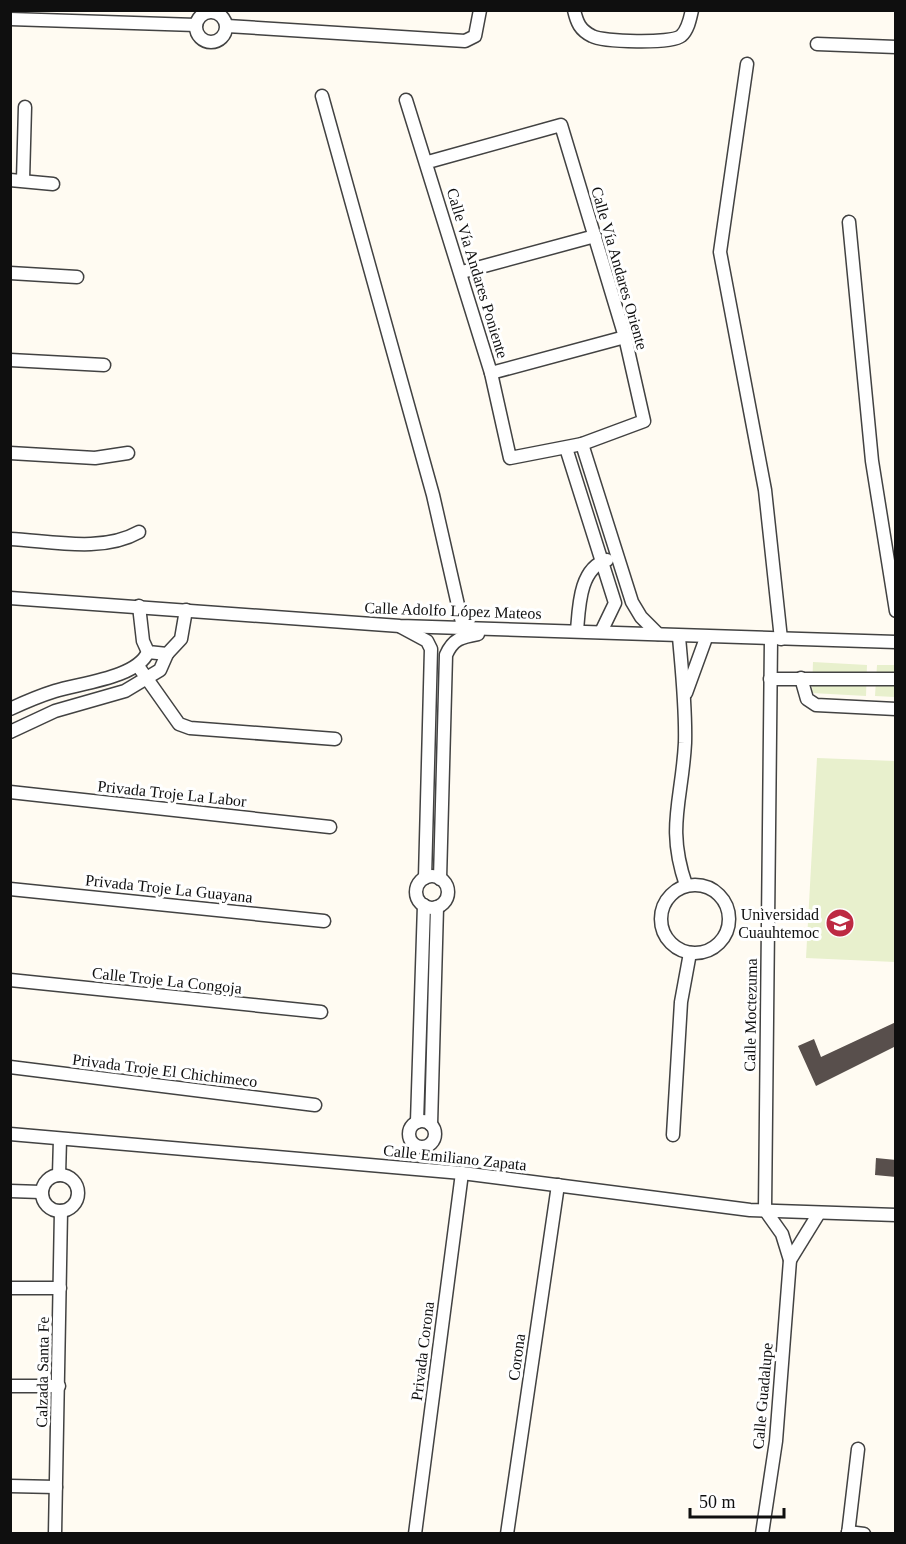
<svg xmlns="http://www.w3.org/2000/svg" width="906" height="1544" viewBox="0 0 906 1544" font-family="'Times New Roman',serif">
<rect width="100%" height="100%" fill="#fffbf2"/>
<g fill="#e8f0cd">
<polygon points="813,662 867,665 866,696 812,693"/>
<polygon points="877,665 895,665 895,697 875,696"/>
<polygon points="817,758 895,761 895,962 806,958"/>
</g>
<g fill="#584f4c">
<polygon points="896,1022 896,1046 816,1086 798,1046 814,1039 821,1057"/>
<polygon points="876,1158 896,1160 896,1177 875,1175"/>
</g>
<g fill="none" stroke-linecap="round" stroke-linejoin="round">
<g stroke="#424242" stroke-width="15">
<g id="minor">
<path d="M574,10C577,23 580,30 592,36C603,42 671,44 681,36C688,30 690,19 692,10"/>
<circle cx="211" cy="27" r="15"/>
<polyline points="10,19 196,25"/>
<polyline points="227,26 465,41 475,36 480,10"/>
<polyline points="817,44 896,47"/>
<polyline points="747,64 720,252 765,490 781,639"/>
<polyline points="322,96 433,495 463,627"/>
<polyline points="406,100 491,373 510,458 582,444 644,421 625,337 561,125 428,162"/>
<polyline points="10,180 53,184"/>
<polyline points="23,180 25,107"/>
<polyline points="849,222 872,461 896,611"/>
<polyline points="462,272 595,236"/>
<polyline points="10,273 77,277"/>
<polyline points="10,360 104,365"/>
<polyline points="491,373 625,337"/>
<polyline points="582,444 632,602 641,617 658,634"/>
<polyline points="566,448 615,603 601,632"/>
<polyline points="10,453 95,458 128,453"/>
<path d="M10,539C51,541 102,553 139,532"/>
<polyline points="10,598 400,626 896,642"/>
<polyline points="139,606 143,641 148,652 167,654 181,639 186,610"/>
<polyline points="401,627 427,641 431,649 425,878"/>
<path d="M577,631C579,608 579,568 607,560"/>
<path d="M679,637C682,672 686,708 685,743C682,801 666,827 686,885"/>
<polyline points="138,666 179,724 190,728 335,739"/>
<polyline points="801,678 807,699 816,705 896,709"/>
<polyline points="770,679 896,679"/>
<polyline points="686,693 706,638"/>
<path d="M10,709C25,702 39,696 55,691C80,683 137,678 148,652"/>
<polyline points="10,732 55,711 125,691 160,670 167,654"/>
<polyline points="10,792 330,827"/>
<circle cx="432" cy="892" r="16"/>
<path d="M440,879L446,655C453,639 461,637 478,634"/>
<circle cx="695" cy="919" r="34"/>
<polyline points="10,889 324,921"/>
<polyline points="10,980 321,1012"/>
<polyline points="10,1067 315,1105"/>
<circle cx="422" cy="1134" r="13"/>
<polyline points="417,1122 424,905"/>
<polyline points="431,1125 437,907"/>
<polyline points="10,1134 462,1173 750,1210 896,1215"/>
<polyline points="673,1135 681,1002 690,953"/>
<circle cx="60" cy="1193" r="18"/>
<polyline points="59,1175 60,1139"/>
<polyline points="10,1191 41,1192"/>
<polyline points="790,1260 819,1213"/>
<polyline points="10,1288 60,1288"/>
<polyline points="10,1386 59,1386"/>
<polyline points="10,1486 56,1487"/>
<polyline points="848,1532 864,1534"/>
<polyline points="55,1534 61,1211"/>
<polyline points="415,1534 462,1173"/>
<polyline points="507,1534 558,1185"/>
<polyline points="762,1534 776,1441 790,1260 782,1234 765,1210 771,639"/>
<polyline points="848,1534 858,1449"/>
</g>
</g>
<use href="#minor" stroke="#fff" stroke-width="12"/>
</g>
<defs>
<g id="university-disc" transform="scale(1.5)"><circle r="9.5" fill="#bd2942" stroke="#fff"/><path d="M0-5L7-2L0 1L-7-2ZM-4 1L0 2.5L4 1V4Q0 6-4 4Z" fill="#fff"/></g>
</defs>
<g fill-rule="evenodd">
<use href="#university-disc" x="840" y="923"/>
</g>
<g text-anchor="middle" stroke-width="6" stroke-linejoin="round" paint-order="stroke">
<g font-size="16" fill="#0f0f0f" stroke="#fff">
<text transform="translate(620 268) rotate(74)" y="6">Calle Vía Andares Oriente</text>
<text transform="translate(478 273) rotate(73)" y="6">Calle Vía Andares Poniente</text>
<text transform="translate(453 610) rotate(2)" y="6">Calle Adolfo López Mateos</text>
<text transform="translate(172 793) rotate(6)" y="6">Privada Troje La Labor</text>
<text transform="translate(169 888) rotate(6)" y="6">Privada Troje La Guayana</text>
<text transform="translate(167 980) rotate(6)" y="6">Calle Troje La Congoja</text>
<text transform="translate(750 1015) rotate(-89)" y="6">Calle Moctezuma</text>
<text transform="translate(165 1070) rotate(7)" y="6">Privada Troje El Chichimeco</text>
<text transform="translate(455 1157) rotate(6)" y="6">Calle Emiliano Zapata</text>
<text transform="translate(422 1351) rotate(-83)" y="6">Privada Corona</text>
<text transform="translate(516 1357) rotate(-82)" y="6">Corona</text>
<text transform="translate(42 1372) rotate(-89)" y="6">Calzada Santa Fe</text>
<text transform="translate(762 1396) rotate(-85)" y="6">Calle Guadalupe</text>
</g>
<g font-size="16" fill="#0f0f0f" stroke="#fff" text-anchor="end">
<text x="819" y="920">Universidad<tspan x="819" dy="18">Cuauhtemoc</tspan></text>
</g>
</g>
<rect width="906" height="1544" fill="none" stroke="#0f0f0f" stroke-width="24"/>
<path d="M690 1508v9h94v-9" fill="none" stroke="#0f0f0f" stroke-width="3"/>
<text x="699" y="1508" font-size="18" fill="#0f0f0f" stroke="#ffffff" stroke-width="4.5" paint-order="stroke">50 m</text>
</svg>
